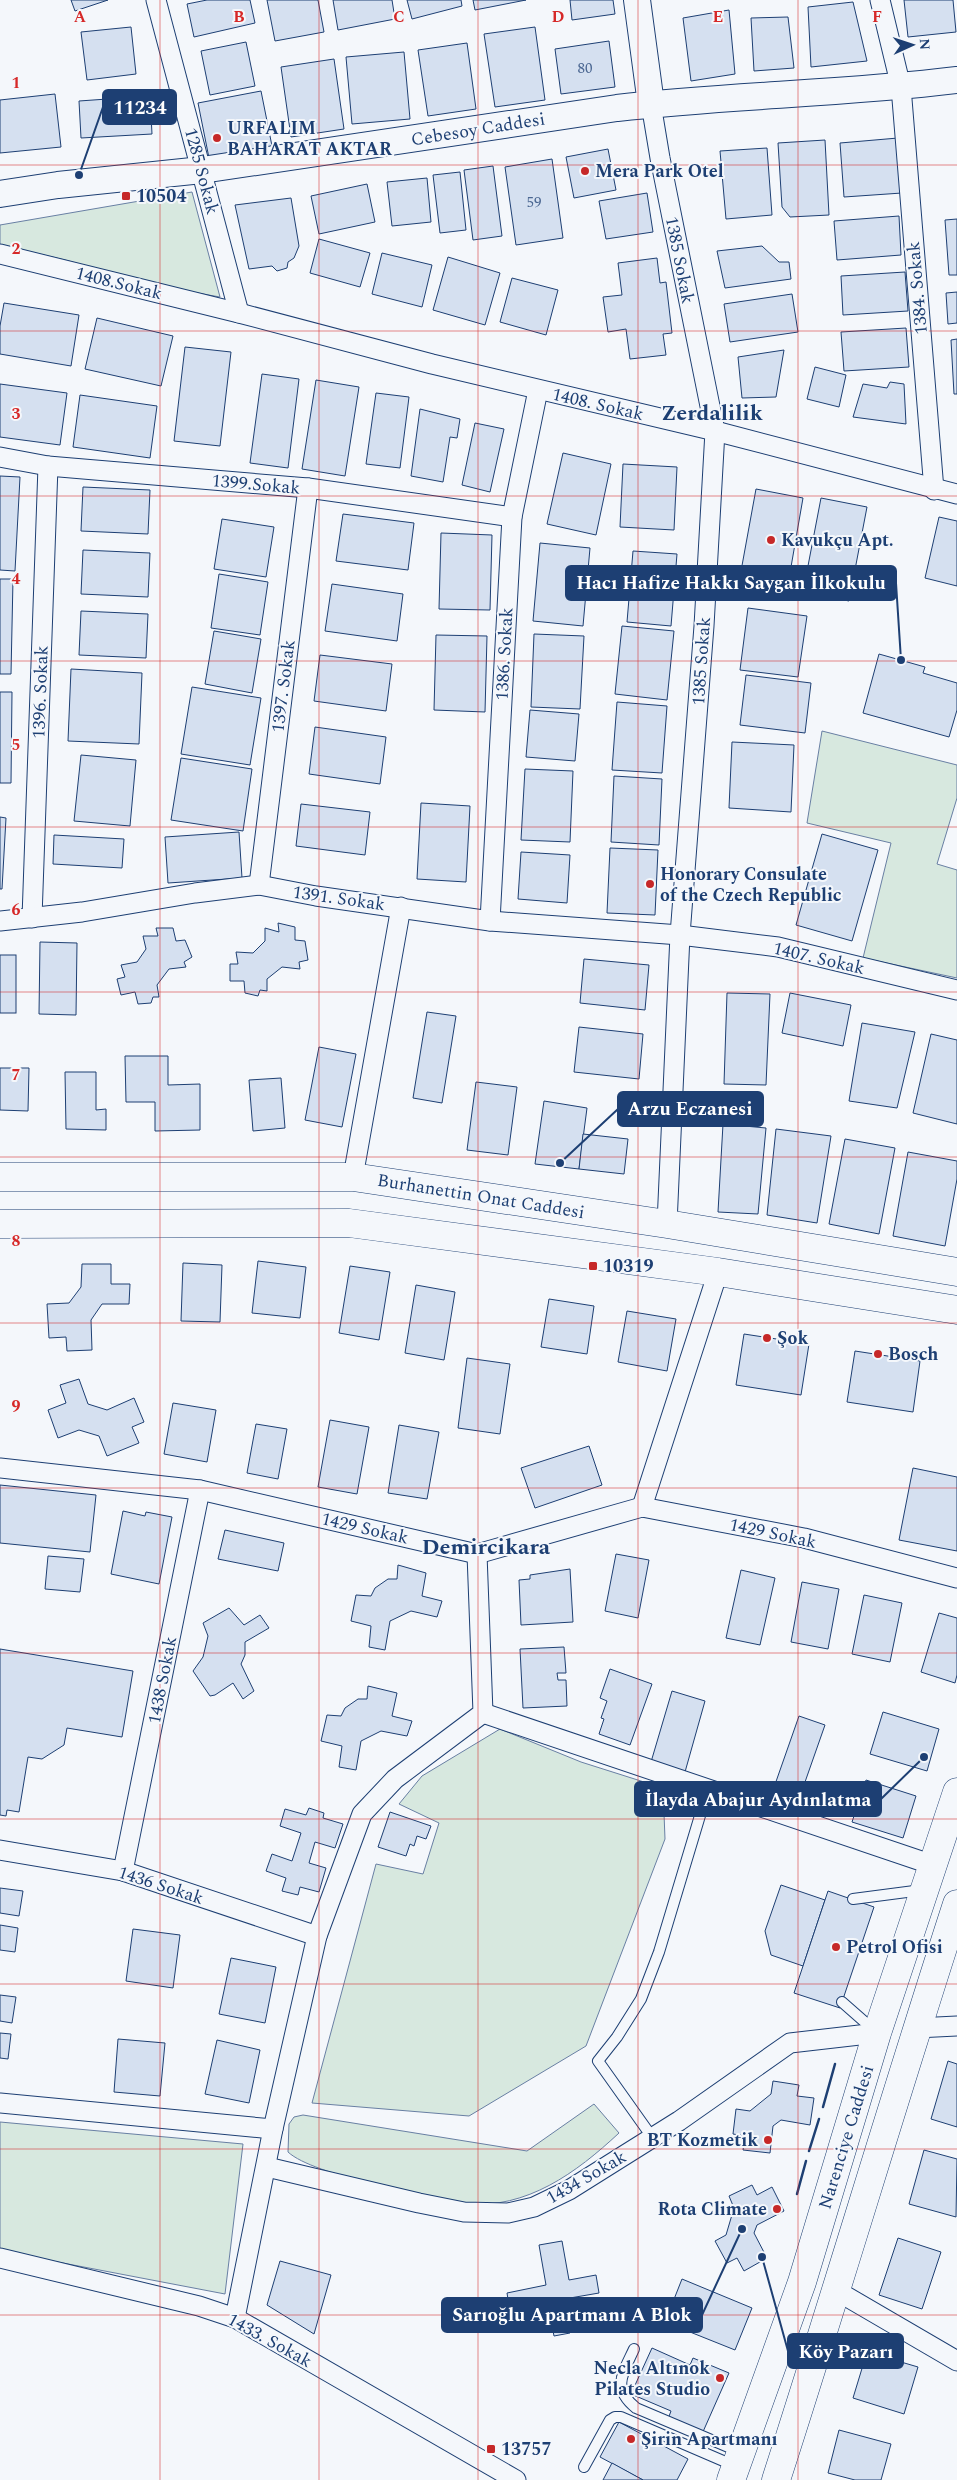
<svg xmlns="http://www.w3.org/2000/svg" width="957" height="2480" viewBox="0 0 957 2480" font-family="Spectral,serif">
<rect width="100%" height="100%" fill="#f4f7fb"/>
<g fill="#d7e8df" stroke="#687fa3">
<polygon points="192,192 220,297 157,286 65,260 0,245 0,225"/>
<polygon points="822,731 957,765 957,798 937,864 957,870 957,978 863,958 891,843 807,823"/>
<polygon points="500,1729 581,1762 663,1788 665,1839 586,2046 469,2116 312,2103 376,1864 423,1874 439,1823 399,1804 422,1776"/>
<path d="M594,2104L619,2133C576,2173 527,2209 466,2204C427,2195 314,2176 288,2152L289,2124L294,2117L303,2115L527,2151Z"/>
<polygon points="0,2122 243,2144 225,2294 0,2251"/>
</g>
<g fill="#d5e0f0" stroke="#1d3f73">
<polygon points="71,0 108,0 75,11"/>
<polygon points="207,0 250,0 255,23 194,37 187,4"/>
<polygon points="267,0 318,0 324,32 275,41"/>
<polygon points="333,0 392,0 395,19 338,30"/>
<polygon points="407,0 461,0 462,6 412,19"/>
<polygon points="473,0 526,0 475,10"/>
<polygon points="570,0 613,0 615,14 572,20"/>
<polygon points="904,0 953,0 956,32 908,37"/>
<polygon points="853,2 867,61 811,67 808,7"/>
<polygon points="729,10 735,74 691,81 683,18"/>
<polygon points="788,17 794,68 754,71 751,18"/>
<polygon points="131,27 136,74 87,80 81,32"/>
<polygon points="535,27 545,100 495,107 484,34"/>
<polygon points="609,41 615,87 561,94 555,49"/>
<polygon points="246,42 255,86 210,95 201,51"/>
<polygon points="467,43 476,109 428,116 418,50"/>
<polygon points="404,52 410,119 352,124 346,57"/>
<polygon points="334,59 344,129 291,137 281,67"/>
<polygon points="261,91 272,146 209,158 198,103"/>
<polygon points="55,94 61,147 0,153 0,100"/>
<polygon points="150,96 152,134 81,138 79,101"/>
<polygon points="898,138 902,193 844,197 840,143"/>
<polygon points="825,140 829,215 790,217 782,207 778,143"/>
<polygon points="767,148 772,215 726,219 720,151"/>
<polygon points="608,149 616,190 574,198 566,157"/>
<polygon points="552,159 563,238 516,245 505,167"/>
<polygon points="493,166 502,236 473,240 464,170"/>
<polygon points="460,172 466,230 440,233 433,175"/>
<polygon points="427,178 431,222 392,226 387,182"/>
<polygon points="367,184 375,222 319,234 311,196"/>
<polygon points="647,193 653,232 606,239 599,201"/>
<polygon points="291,198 299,246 294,258 288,262 287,268 277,271 272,266 249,269 235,205"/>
<polygon points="899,216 901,255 837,260 834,221"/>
<polygon points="957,219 957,275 949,275 945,220"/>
<polygon points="319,239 370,253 360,287 310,273"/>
<polygon points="762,246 779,262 789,262 791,279 725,288 717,251"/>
<polygon points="382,253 432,265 422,307 372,294"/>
<polygon points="448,257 500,273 485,325 433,310"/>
<polygon points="657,258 660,283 666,282 672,333 663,334 666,355 630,359 626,329 608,332 603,297 622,295 618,263"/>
<polygon points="905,272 908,311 843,315 841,276"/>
<polygon points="512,278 558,290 546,335 500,322"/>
<polygon points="957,292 957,323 948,324 946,293"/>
<polygon points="792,294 798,332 730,342 724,304"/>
<polygon points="4,303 79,315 71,366 0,354 0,326"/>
<polygon points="97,318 173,336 161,386 85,369"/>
<polygon points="906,328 909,367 844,371 841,332"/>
<polygon points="957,339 957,394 954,394 951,340"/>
<polygon points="185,347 231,352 220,446 174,441"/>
<polygon points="784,350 776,397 742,398 738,357"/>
<polygon points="815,367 846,375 839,407 807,399"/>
<polygon points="262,374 299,379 288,468 250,463"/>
<polygon points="316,380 359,387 345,476 302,469"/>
<polygon points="890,382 904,384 906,424 853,417 863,384 887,388"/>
<polygon points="0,384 67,393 60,445 0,437"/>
<polygon points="376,393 409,397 400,468 366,464"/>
<polygon points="80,395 157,406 150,458 73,447"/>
<polygon points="420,409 460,419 457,438 450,437 443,482 411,476"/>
<polygon points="475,423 504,429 490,492 462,485"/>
<polygon points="563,453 611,464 596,535 547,524"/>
<polygon points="623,464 677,467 674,530 620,527"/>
<polygon points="0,476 20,477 15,571 0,570"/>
<polygon points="83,487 150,490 148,534 81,531"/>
<polygon points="756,489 803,498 787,590 739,582"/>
<polygon points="821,498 867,507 849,601 803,592"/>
<polygon points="343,514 414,523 408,570 336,561"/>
<polygon points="939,517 957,521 957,586 925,578"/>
<polygon points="222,519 274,527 266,577 214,569"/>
<polygon points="441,533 492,535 490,610 439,609"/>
<polygon points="540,543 590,548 583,626 533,621"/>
<polygon points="83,550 150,553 148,597 81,594"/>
<polygon points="633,551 677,554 671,626 627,622"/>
<polygon points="219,574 268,582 260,635 211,628"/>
<polygon points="0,579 13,579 11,674 0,674"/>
<polygon points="332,584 403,594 397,641 325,631"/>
<polygon points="748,608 807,616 798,677 740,670"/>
<polygon points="81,611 148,614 146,658 79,655"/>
<polygon points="622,626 674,631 667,700 615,694"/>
<polygon points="214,631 261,639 252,693 205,684"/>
<polygon points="534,634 584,636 580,709 531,707"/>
<polygon points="436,635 487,636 485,712 434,710"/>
<polygon points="879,654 925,667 923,673 957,683 957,710 949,737 863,713"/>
<polygon points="320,655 392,664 386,711 314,701"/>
<polygon points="71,669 142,673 139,744 68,741"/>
<polygon points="746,675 811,683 805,733 740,725"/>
<polygon points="192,687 261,698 250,765 181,754"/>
<polygon points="0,692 12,692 11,783 0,783"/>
<polygon points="617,702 667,706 662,773 612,770"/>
<polygon points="530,710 579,714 575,761 526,757"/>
<polygon points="315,727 386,737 380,784 309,774"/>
<polygon points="732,742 794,745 791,812 729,808"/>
<polygon points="81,755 136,760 130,826 74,821"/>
<polygon points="181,758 252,769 243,831 171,820"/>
<polygon points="525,769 573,771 570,842 521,840"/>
<polygon points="614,776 662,779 659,845 611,842"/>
<polygon points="421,803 470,806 466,882 417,879"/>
<polygon points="301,804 370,812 365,855 296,846"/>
<polygon points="0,817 6,818 2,889 0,889"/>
<polygon points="239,832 242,878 168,883 165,837"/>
<polygon points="822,834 878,850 852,941 796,925"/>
<polygon points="54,835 124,839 122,868 53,864"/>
<polygon points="610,848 658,850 655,915 607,913"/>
<polygon points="521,852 570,855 567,903 518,899"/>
<polygon points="278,923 295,927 295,940 305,941 308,960 299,962 300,969 282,967 267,979 267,991 260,990 258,996 245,993 244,981 230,981 230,964 238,964 236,952 253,953 265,941 265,928 279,932"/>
<polygon points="156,928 173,928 176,941 185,940 192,957 184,962 186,967 169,969 157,985 159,997 153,997 151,1003 138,1004 135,992 121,995 117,979 125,977 121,965 137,962 146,949 143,936 158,936"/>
<polygon points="40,942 77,943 76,1015 39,1014"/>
<rect x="0" y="955" width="16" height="58"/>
<polygon points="584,959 649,965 645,1010 580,1003"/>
<polygon points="727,993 770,994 766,1085 724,1084"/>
<polygon points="790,993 851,1005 843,1046 782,1033"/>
<polygon points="427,1012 456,1016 442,1103 413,1098"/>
<polygon points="862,1023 915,1032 897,1108 849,1101"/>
<polygon points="579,1027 643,1034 639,1079 574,1072"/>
<polygon points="931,1034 957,1040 957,1124 913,1113"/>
<polygon points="319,1047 356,1054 342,1127 305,1120"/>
<polygon points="125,1056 168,1056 168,1085 200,1084 200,1130 155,1131 155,1102 126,1102"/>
<polygon points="0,1068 29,1068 28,1111 0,1110"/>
<polygon points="65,1072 96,1072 96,1110 106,1109 106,1130 66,1129"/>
<polygon points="281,1078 285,1128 253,1131 249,1080"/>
<polygon points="476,1082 517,1087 508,1155 467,1150"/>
<polygon points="544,1101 587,1108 579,1169 535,1164"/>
<polygon points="723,1124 766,1128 758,1214 718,1212"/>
<polygon points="776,1129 831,1136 817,1223 767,1215"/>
<polygon points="583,1134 628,1139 624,1174 579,1169"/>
<polygon points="845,1139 895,1148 879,1234 829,1224"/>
<polygon points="908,1152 957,1161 957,1179 945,1246 893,1236"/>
<polygon points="258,1261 306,1267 300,1318 252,1313"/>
<polygon points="183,1263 222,1265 220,1322 181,1321"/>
<polygon points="82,1264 111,1264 111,1284 130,1284 129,1304 102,1304 91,1320 92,1350 67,1351 66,1337 49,1338 47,1304 69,1303 81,1287"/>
<polygon points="350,1266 390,1272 379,1340 339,1333"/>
<polygon points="416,1285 455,1292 444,1360 405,1353"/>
<polygon points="549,1299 594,1306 587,1354 541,1347"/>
<polygon points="627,1311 676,1319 667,1371 618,1362"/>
<polygon points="744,1334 809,1344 801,1395 736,1385"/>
<polygon points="855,1351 920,1361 913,1412 847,1402"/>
<polygon points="467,1358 510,1364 500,1434 458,1428"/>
<polygon points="79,1379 88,1404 107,1410 134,1398 144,1422 132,1427 139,1443 107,1456 99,1436 79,1430 58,1438 48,1410 66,1403 60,1385"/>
<polygon points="173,1403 216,1410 207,1462 164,1454"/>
<polygon points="330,1420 369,1427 357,1494 318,1487"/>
<polygon points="256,1424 287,1429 278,1479 247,1473"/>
<polygon points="399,1425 439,1432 427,1499 388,1493"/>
<polygon points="589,1446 602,1485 535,1508 521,1468"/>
<polygon points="913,1468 957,1477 957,1551 899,1540"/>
<polygon points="0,1485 96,1495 90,1552 0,1543"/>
<polygon points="123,1511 145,1516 146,1512 172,1517 159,1584 111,1574"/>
<polygon points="225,1530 284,1543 278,1571 218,1559"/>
<polygon points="616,1554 649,1560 638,1618 605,1611"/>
<polygon points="48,1556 84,1559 80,1592 45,1589"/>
<polygon points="398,1565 426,1573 422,1596 442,1601 437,1617 411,1611 390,1621 385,1650 369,1647 371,1626 351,1621 356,1595 371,1596 375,1588 388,1579 397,1579"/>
<polygon points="570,1569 573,1622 521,1625 519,1580 530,1579 530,1575"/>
<polygon points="741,1570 775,1578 760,1645 726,1638"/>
<polygon points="802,1582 839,1589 828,1649 791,1642"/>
<polygon points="864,1595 902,1603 890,1662 852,1654"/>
<polygon points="229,1608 244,1625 260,1615 269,1628 245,1642 245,1655 241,1664 254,1691 243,1699 233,1683 215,1695 210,1696 193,1671 203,1657 208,1636 203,1623"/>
<polygon points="939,1613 957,1618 957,1675 955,1683 921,1672"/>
<polygon points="564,1647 566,1673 557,1673 558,1680 566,1680 567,1706 523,1708 520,1649"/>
<polygon points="0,1649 133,1671 122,1737 67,1728 64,1745 42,1759 28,1757 19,1812 7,1810 6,1816 0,1815"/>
<polygon points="610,1669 652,1684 630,1745 599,1734 604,1719 601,1718 607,1701 600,1698"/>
<polygon points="368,1686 397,1693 392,1716 412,1721 407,1736 381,1731 361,1741 356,1770 339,1767 342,1746 321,1741 327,1715 341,1716 345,1708 358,1699 367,1699"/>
<polygon points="672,1691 705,1701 685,1772 651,1762"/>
<polygon points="883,1712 939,1729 927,1771 870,1754"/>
<polygon points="799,1716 825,1725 798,1802 772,1793"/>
<polygon points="866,1780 916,1796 903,1838 852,1822"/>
<polygon points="309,1808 324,1813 323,1818 343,1824 335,1848 315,1842 309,1863 326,1868 319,1892 300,1887 298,1895 282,1891 286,1878 266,1871 272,1854 292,1861 301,1833 280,1826 285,1809 306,1815"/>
<polygon points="390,1812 431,1826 426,1839 417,1836 414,1846 410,1844 406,1856 378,1847"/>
<polygon points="781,1885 825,1900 803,1966 771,1955 765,1931"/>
<polygon points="0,1888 23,1891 19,1916 0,1913"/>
<polygon points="828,1891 874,1907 840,2008 794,1993"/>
<polygon points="0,1925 18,1928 15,1952 0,1950"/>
<polygon points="133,1929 180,1935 173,1988 126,1981"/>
<polygon points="231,1958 276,1967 265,2023 219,2014"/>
<polygon points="0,1995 16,1997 12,2023 0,2021"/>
<polygon points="0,2033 11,2034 8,2059 0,2058"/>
<polygon points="118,2039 165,2043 160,2096 114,2092"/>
<polygon points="217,2040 260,2050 249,2103 205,2094"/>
<polygon points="948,2061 957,2064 957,2127 931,2119"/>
<polygon points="773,2081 799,2085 797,2096 814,2098 810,2125 781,2120 773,2126 770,2153 743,2150 745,2136 733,2134 736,2109 750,2111 771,2094"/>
<polygon points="924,2150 957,2159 956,2217 909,2204"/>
<polygon points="752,2185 757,2195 772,2187 784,2211 757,2225 754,2233 767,2258 744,2271 737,2258 727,2263 715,2241 726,2235 734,2208 729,2196"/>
<polygon points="898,2238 941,2252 922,2309 879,2295"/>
<polygon points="562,2241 569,2280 596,2275 599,2293 570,2298 566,2307 570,2333 554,2336 549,2310 511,2318 507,2293 546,2285 539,2245"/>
<polygon points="280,2261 331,2275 314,2334 267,2305"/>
<polygon points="682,2279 752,2308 735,2350 665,2322"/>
<polygon points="652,2348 690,2365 693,2358 729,2373 702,2434 668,2419 671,2411 631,2394"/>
<polygon points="867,2352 918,2367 904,2414 853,2398"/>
<polygon points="619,2422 688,2459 677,2480 643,2480 600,2457"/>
<polygon points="839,2430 891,2444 881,2480 855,2480 828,2473"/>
<polygon points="612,2463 643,2480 603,2480"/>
</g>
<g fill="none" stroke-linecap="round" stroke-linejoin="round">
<g stroke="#1d3f73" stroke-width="12">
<g id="lane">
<polyline points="853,1899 922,1890"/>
<polyline points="842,2002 875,2031"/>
<polyline points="652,2137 598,2061 617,2037 641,1999 659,1952 708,1789"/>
<path d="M634,2349C623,2373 611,2388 636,2408L740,2452"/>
<polyline points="584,2467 610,2420 615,2417 621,2417 735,2466"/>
</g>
</g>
<g stroke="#1d3f73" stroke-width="21">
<g id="street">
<polyline points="156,0 239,313"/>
<polyline points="880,0 901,87 934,490"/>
<polyline points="651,104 660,158 715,431 704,626 680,935 667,1224"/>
<polyline points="0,254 239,313 432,364 715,431 957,494"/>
<polyline points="0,457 48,466 308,488 512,517"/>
<polyline points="259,885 308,488"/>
<polyline points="32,918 48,466"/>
<polyline points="0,921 82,912 195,893 259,885 316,896 490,921 680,935 778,947 957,990"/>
<polyline points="490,921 512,517 538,390"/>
<polyline points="353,1177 401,907"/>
<polyline points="0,1468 200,1490 477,1554 642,1507 804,1538 957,1578"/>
<polyline points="642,1507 718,1272"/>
<polyline points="483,1713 933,1865"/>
<polyline points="0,1850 123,1871 317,1936"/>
<polyline points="123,1871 200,1490"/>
<polyline points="916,2028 957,2026"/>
<polyline points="0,2103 273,2129"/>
<polyline points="267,2167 419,2203 464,2212 508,2213 534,2207 569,2190 679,2121 790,2043 877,2033"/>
<polyline points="0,2258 199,2306 235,2318 516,2480"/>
<polyline points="837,2291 957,2361"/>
<polyline points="235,2318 273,2129 317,1936 362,1814 395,1779 483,1713 477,1554"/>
</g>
</g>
<g stroke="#1d3f73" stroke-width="28">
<g id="secondary">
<polyline points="637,0 651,104"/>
<path d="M0,194L58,185L202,170L617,108C730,95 844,94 957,80"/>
</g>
</g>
<g stroke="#1d3f73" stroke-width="29">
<g id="primary">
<polyline points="0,1177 353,1177 667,1224 957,1272"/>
<polyline points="0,1224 349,1223 718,1272 957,1310"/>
<polyline points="731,2480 802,2282 877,2033 957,1792"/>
<path d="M776,2480C838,2288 895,2095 957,1904"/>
</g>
</g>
<use href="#lane" stroke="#f4f7fb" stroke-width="10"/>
<use href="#street" stroke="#f4f7fb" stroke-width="19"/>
<use href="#secondary" stroke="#f4f7fb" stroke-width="26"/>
<use href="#primary" stroke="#f4f7fb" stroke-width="28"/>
<g stroke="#1d3f73" stroke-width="2.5">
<polyline points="823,2107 835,2064"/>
<polyline points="809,2151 819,2119"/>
<polyline points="797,2194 806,2161"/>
</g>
</g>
<path fill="none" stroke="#d62828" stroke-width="1" stroke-opacity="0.55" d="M160,0V2480M319,0V2480M478,0V2480M638,0V2480M798,0V2480M0,165H957M0,331H957M0,496H957M0,661H957M0,827H957M0,992H957M0,1157H957M0,1323H957M0,1488H957M0,1653H957M0,1819H957M0,1984H957M0,2149H957M0,2315H957"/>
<g fill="#c62828" stroke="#f4f7fb" stroke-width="2">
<circle cx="217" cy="138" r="5"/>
<circle cx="585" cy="171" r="5"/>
<rect x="121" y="191" width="10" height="10" rx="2.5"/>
<circle cx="771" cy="540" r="5"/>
<circle cx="650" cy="884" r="5"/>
<rect x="588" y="1261" width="10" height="10" rx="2.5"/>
<circle cx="767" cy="1338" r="5"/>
<circle cx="878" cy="1354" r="5"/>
<circle cx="836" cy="1947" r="5"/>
<circle cx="768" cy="2140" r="5"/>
<circle cx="777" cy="2209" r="5"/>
<circle cx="720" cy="2378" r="5"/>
<circle cx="631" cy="2439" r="5"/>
<rect x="486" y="2444" width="10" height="10" rx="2.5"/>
</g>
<g text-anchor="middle" stroke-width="4" stroke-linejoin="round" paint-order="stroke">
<g font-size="15" fill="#4b6792">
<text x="585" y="73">80</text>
<text x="534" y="207">59</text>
</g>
<g font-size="18" font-weight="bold" fill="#1d3f73" stroke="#f4f7fb" text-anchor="start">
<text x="227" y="134">URFALIM<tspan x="227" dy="21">BAHARAT AKTAR</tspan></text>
<text x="595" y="177">Mera Park Otel</text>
<text x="136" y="202">10504</text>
<text x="781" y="546">Kavukçu Apt.</text>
<text x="660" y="880">Honorary Consulate<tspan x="660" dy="21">of the Czech Republic</tspan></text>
<text x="603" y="1272">10319</text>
<text x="777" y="1344">Şok</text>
<text x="888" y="1360">Bosch</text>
<text x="846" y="1953">Petrol Ofisi</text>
<text x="758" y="2146" text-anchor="end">BT Kozmetik</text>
<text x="767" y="2215" text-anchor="end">Rota Climate</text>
<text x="710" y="2374" text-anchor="end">Necla Altınok<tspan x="710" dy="21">Pilates Studio</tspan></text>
<text x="641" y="2445">Şirin Apartmanı</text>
<text x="501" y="2455">13757</text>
</g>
<g font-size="18" fill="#1d3f73" stroke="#f4f7fb">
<text transform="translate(478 129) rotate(-9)" y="6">Cebesoy Caddesi</text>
<text transform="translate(202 171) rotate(75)" y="6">1285 Sokak</text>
<text transform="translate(680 260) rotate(79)" y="6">1385 Sokak</text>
<text transform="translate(119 283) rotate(14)" y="6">1408.Sokak</text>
<text transform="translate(917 288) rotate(-95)" y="6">1384. Sokak</text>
<text transform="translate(598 404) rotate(13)" y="6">1408. Sokak</text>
<text transform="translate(256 484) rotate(5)" y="6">1399.Sokak</text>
<text transform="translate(504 654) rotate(-87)" y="6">1386. Sokak</text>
<text transform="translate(701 661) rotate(-86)" y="6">1385 Sokak</text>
<text transform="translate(283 686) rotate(-83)" y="6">1397. Sokak</text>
<text transform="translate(40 692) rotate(-88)" y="6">1396. Sokak</text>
<text transform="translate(339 898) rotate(8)" y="6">1391. Sokak</text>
<text transform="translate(819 958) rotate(13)" y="6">1407. Sokak</text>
<text transform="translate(481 1196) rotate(9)" y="6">Burhanettin Onat Caddesi</text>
<text transform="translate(365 1528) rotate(13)" y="6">1429 Sokak</text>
<text transform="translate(773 1533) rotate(12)" y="6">1429 Sokak</text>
<text transform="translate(162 1680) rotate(-79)" y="6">1438 Sokak</text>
<text transform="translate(161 1885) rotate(18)" y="6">1436 Sokak</text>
<text transform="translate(846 2137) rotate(-73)" y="6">Narenciye Caddesi</text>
<text transform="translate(586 2177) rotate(-30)" y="6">1434 Sokak</text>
<text transform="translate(270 2340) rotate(29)" y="6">1433. Sokak</text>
</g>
<g font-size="22" font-weight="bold" fill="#1d3f73" stroke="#f4f7fb">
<text x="712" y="420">Zerdalilik</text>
<text x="486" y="1554">Demircikara</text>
</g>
</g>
<g font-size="16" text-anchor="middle" font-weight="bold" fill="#d62828" stroke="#f4f7fb" stroke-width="4" stroke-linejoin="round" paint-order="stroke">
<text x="80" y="22">A</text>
<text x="239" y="22">B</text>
<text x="399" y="22">C</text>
<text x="558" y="22">D</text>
<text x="718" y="22">E</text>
<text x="877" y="22">F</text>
<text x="16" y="88">1</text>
<text x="16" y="254">2</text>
<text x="16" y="419">3</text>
<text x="16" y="584">4</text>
<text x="16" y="750">5</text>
<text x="16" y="915">6</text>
<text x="16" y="1080">7</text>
<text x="16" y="1246">8</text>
<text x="16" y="1411">9</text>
</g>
<path fill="none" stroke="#1d3f73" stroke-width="2" d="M79 175L103 107M901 660L896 583M560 1163L618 1109M924 1757L881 1799M742 2229L702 2315M762 2257L788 2351"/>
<g fill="#1d3f73" stroke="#f4f7fb" stroke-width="2">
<circle cx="79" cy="175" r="5"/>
<circle cx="901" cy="660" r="5"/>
<circle cx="560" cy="1163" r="5"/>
<circle cx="924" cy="1757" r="5"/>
<circle cx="742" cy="2229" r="5"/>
<circle cx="762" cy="2257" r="5"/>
</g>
<g fill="#1d3f73" stroke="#1d3f73" stroke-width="2">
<rect x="103" y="90" width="73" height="34" rx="5"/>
<rect x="566" y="566" width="330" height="34" rx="5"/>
<rect x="618" y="1092" width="145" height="34" rx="5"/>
<rect x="635" y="1782" width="246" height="34" rx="5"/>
<rect x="442" y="2298" width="260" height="34" rx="5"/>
<rect x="788" y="2334" width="115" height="34" rx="5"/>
</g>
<g font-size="19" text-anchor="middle" font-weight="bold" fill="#fff">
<text x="140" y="114">11234</text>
<text x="731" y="589">Hacı Hafize Hakkı Saygan İlkokulu</text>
<text x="690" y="1115">Arzu Eczanesi</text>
<text x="758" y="1806">İlayda Abajur Aydınlatma</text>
<text x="572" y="2321">Sarıoğlu Apartmanı A Blok</text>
<text x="846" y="2358">Köy Pazarı</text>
</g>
<g transform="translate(912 45) rotate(87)" stroke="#f4f7fb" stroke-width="4" paint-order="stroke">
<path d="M0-4L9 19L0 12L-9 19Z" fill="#1d3f73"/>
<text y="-8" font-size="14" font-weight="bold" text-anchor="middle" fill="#1d3f73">N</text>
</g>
</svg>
